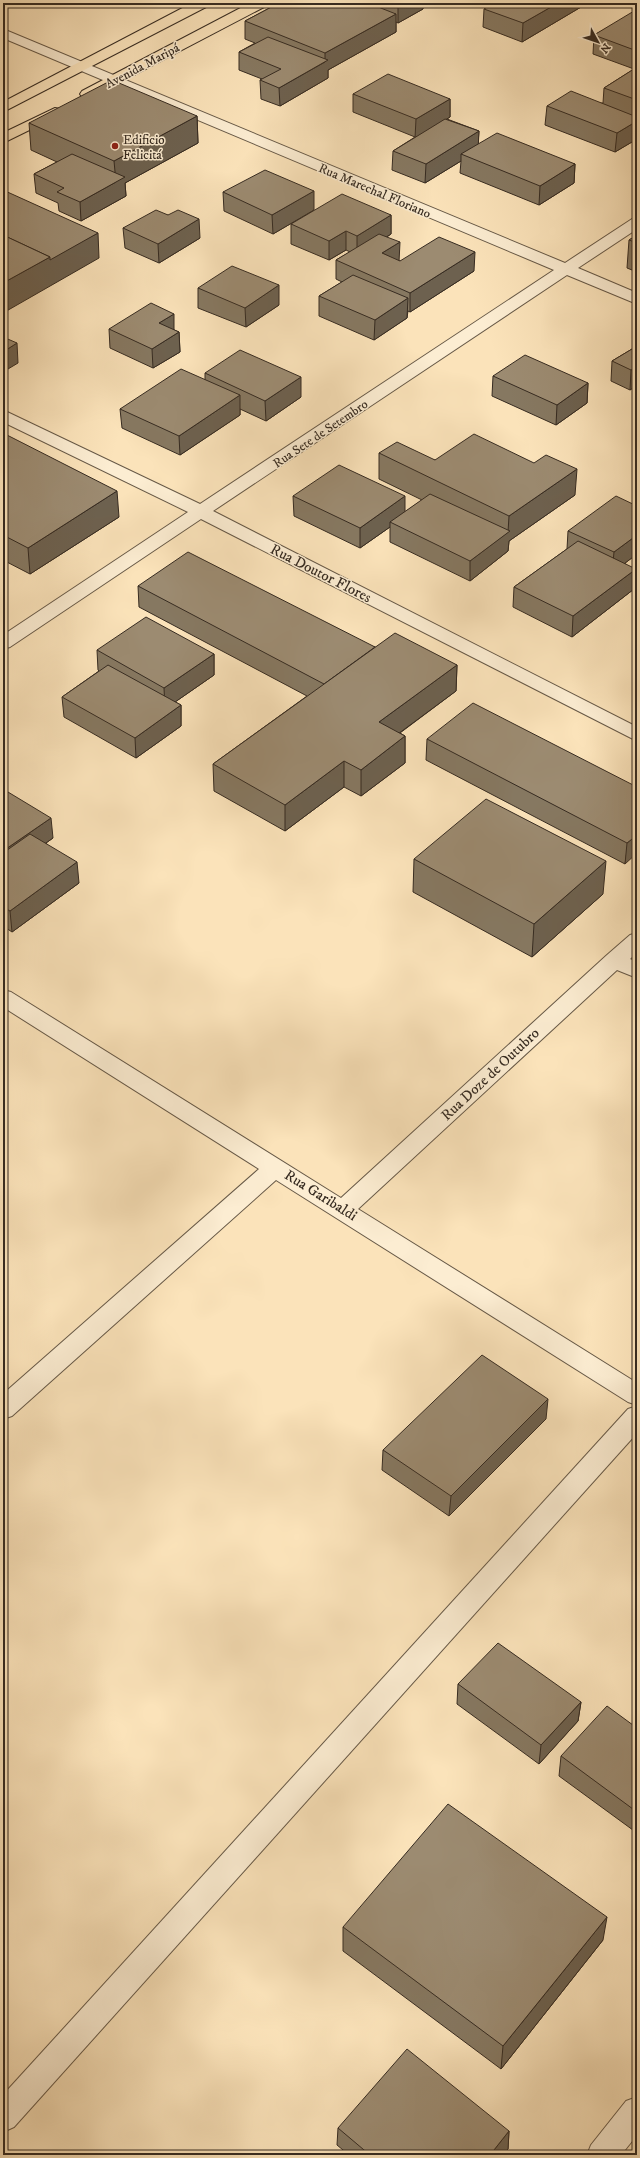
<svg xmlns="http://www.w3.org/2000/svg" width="640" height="2158" viewBox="0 0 640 2158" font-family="'IM FELL DW Pica',serif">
<rect width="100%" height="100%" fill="#fbe3ba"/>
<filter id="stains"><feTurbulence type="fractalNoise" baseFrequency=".005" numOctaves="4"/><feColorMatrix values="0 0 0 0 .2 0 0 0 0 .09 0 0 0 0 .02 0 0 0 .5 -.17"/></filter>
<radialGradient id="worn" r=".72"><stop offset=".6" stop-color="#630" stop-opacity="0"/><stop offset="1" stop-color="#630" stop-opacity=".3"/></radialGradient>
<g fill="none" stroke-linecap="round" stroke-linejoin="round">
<g stroke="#675947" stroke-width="2">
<g id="minor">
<polygon points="3,29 565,263 632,219 637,217 637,229 578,268 637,293 637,304 567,275 213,511 637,727 637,741 201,519 10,647 3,649 3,635 188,512 3,422 3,410 200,504 554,270 3,38"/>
<polygon points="637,933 637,952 630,959 637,962 637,978 617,970 358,1209 637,1383 637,1405 628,1402 276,1180 12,1416 3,1419 3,1394 259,1169 3,1007 3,990 11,992 341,1198 607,955 630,935"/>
<polygon points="637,1406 637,1433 14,2127 3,2132 3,2095 628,1409"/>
<polygon points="637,2097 637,2135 621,2155 587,2155 591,2145 626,2101"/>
</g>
</g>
<g stroke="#362b21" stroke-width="2">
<g id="major">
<polygon points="192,3 210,3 208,6 3,112 3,102"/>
<polygon points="250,3 268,3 266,6 92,97 82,97 80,94 82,91"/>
<polygon points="55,108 60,109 62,112 60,115 3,143 3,133"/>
</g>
</g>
<use href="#minor" fill="#fcedd2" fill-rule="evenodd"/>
<use href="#major" fill="#fbe3ba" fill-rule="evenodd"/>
</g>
<g fill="#867861" stroke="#362b21">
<polygon points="279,3 423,3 423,9 398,23 396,22 396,32 328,70 328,78 280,106 261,99 260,80 262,79 239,70 239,52 255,43 245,39 245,21"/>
<polygon points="469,3 581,3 581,7 522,42 483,27 484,9 485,8"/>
<polygon points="637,12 637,139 615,152 545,125 547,106 603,103 604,88 634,69 593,54 594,35"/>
<polygon points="353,94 450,99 450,117 447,119 479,131 478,144 575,164 574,183 539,205 460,173 461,161 425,183 392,170 393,151 415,137 353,112"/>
<polygon points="197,116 198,143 125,183 126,196 81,221 59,211 58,203 36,193 34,174 57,162 31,150 29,123"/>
<polygon points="223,192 314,210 273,234 224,211"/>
<polygon points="168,215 200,238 159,263 125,248 123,228"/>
<polygon points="391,215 391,234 387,237 399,261 474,271 410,312 408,311 407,318 374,340 319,316 319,296 342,282 336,279 336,260 350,252 346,250 329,260 291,244 291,224"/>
<polygon points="637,235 637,272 627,268 629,240"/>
<polygon points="198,288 279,305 246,327 198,308"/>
<polygon points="109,329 174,330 179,332 180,352 153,368 110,348"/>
<polygon points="637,346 637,385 630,390 611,381 612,361"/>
<polygon points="205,373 301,397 266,421 240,409 240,415 180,455 122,428 120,409 205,380"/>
<polygon points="493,376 588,383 587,403 556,425 492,396"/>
<polygon points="3,433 119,517 30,574 3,560"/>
<polygon points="379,453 435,460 575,495 509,541 508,551 470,581 390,542 390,527 360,548 294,516 293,496 405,512 422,500 379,479"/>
<polygon points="637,506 637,554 625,563 634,589 572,637 513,607 514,587 567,549 568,531"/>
<polygon points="138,586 375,647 457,665 456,691 400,733 405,736 405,763 361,796 344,787 285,831 214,791 213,764 307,696 139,607"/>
<polygon points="97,650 214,654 214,675 175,702 181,705 181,726 136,758 64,717 62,697 99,671 98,670"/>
<polygon points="427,739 637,787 625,864 426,760"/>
<polygon points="3,789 53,838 46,843 79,883 12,932 3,926"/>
<polygon points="414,859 603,894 532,957 413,892"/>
<polygon points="637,1016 637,1032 635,1031"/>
<polygon points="546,1419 449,1516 382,1470 383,1450"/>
<polygon points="458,1684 581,1702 578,1721 539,1764 457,1704"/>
<polygon points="637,1728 637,1833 559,1776 561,1756"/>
<polygon points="343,1927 603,1940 501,2069 343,1951"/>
<polygon points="338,2128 509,2131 508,2149 502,2155 349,2155 337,2145"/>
</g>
<g fill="#6d614f" stroke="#362b21">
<polygon points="402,3 423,3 423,9 398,23 398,5"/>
<polygon points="558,3 581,3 581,7 522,42 523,23"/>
<polygon points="396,14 396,32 328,70 328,78 280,106 279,88 325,62 325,53"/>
<polygon points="450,99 450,117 415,138 416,119"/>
<polygon points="197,116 198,143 125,183 126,196 81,221 80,202 116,182 114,161"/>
<polygon points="637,121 637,139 615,152 617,133"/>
<polygon points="479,131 478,150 461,154 461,161 425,183 426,164"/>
<polygon points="575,164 574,183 539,205 540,186"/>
<polygon points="314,191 314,210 273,234 272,215"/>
<polygon points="391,215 391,234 357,255 357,236"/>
<polygon points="199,219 200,238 159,263 158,244"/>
<polygon points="346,231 346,250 329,260 329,241"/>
<polygon points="98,233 99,258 3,313 3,283 50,257"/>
<polygon points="400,242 399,262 382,253"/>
<polygon points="475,252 474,271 410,312 410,293"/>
<polygon points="279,285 279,305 246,327 245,308"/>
<polygon points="408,298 407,318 374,340 375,320"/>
<polygon points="174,314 174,333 159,323"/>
<polygon points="179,332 180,352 153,368 152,349"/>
<polygon points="17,343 18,363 3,372 3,352"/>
<polygon points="637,367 637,385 630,390 631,370"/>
<polygon points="301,377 301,397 266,421 265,401"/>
<polygon points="588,383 587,403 556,425 557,405"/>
<polygon points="240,395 240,415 180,455 179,436"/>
<polygon points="577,469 575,495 509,541 508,551 470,581 470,561 508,532 509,516"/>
<polygon points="117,491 119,517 30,574 28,548"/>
<polygon points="405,496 405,516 390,522 390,527 360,548 360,528"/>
<polygon points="637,535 637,554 612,573 614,552"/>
<polygon points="636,569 634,589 572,637 573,616"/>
<polygon points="214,654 214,675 165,709 164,688"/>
<polygon points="457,665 456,691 379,748 379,722"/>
<polygon points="181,705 181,726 136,758 135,738"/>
<polygon points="405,736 405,763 361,796 361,770"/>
<polygon points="344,761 344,787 285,831 285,805"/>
<polygon points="51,818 53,838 3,873 3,851"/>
<polygon points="637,835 637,853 625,864 627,843"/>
<polygon points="606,861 603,894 532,957 534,924"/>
<polygon points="77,862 79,883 12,932 10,911"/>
<polygon points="548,1399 546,1419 449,1516 451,1496"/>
<polygon points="581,1702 578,1721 539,1764 541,1745"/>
<polygon points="607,1917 603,1940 501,2069 503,2046"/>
<polygon points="509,2131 508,2149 502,2155 490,2155"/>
</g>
<g fill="#9c8b71" stroke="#362b21">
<polygon points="279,3 368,3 396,14 325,53 245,21"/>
<polygon points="394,3 402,3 398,5"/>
<polygon points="494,3 558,3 523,23 484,9"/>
<polygon points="634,11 637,12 637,51 594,35"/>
<polygon points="268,37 328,60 279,88 260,80 281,69 239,52"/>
<polygon points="637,67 637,100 604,88"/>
<polygon points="388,74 450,99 416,119 353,94"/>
<polygon points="112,80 197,116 114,161 29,123"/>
<polygon points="571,91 637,117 637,121 617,133 547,106"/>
<polygon points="445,119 479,131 426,164 393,151"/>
<polygon points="497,133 575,164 540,186 461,154"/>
<polygon points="72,154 125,177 80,202 57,192 64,188 34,174"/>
<polygon points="265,170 314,191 272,215 223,192"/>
<polygon points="3,190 98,233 50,260 50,257 3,235"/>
<polygon points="342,194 391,215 357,236 346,231 329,241 291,224"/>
<polygon points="156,210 168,215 178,210 199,219 158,244 123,228"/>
<polygon points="379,234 400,242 382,253 400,261 439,237 475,252 410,293 336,260"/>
<polygon points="3,235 50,257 3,283"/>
<polygon points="637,235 637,243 629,240"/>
<polygon points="232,266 279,285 245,308 198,288"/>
<polygon points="353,275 408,298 375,320 319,296"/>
<polygon points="151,303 174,314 159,323 179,332 152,349 109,329"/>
<polygon points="3,337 17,343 3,352"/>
<polygon points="637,346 637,367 631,370 612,361"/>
<polygon points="240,350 301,377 265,401 205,373"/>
<polygon points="525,355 588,383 557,405 493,376"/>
<polygon points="181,369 240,395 179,436 120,409"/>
<polygon points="3,433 117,491 28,548 3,535"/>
<polygon points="474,434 534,463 546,455 577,469 509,516 379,453 397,442 435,460"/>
<polygon points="339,465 405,496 360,528 293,496"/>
<polygon points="430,494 510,531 470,561 390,522"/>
<polygon points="616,496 637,506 637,535 614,552 568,531"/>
<polygon points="578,541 636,569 573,616 514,587"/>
<polygon points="188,552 375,647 324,684 138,586"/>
<polygon points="146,617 214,654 164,688 97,650"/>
<polygon points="395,633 457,665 379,722 405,736 361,770 344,761 285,805 213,764"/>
<polygon points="108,665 181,705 135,738 62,697"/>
<polygon points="473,703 637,787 637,835 627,843 427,739"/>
<polygon points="3,789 51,818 3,851"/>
<polygon points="486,799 606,861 534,924 414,859"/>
<polygon points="30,834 77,862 10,911 3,907 3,853"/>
<polygon points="482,1355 548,1399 451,1496 383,1450"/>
<polygon points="498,1643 581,1702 541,1745 458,1684"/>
<polygon points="607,1706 637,1728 637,1812 561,1756"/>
<polygon points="448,1804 607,1917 503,2046 343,1927"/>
<polygon points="407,2049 509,2131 490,2155 370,2155 338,2128"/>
</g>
<circle fill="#8f2418" stroke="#fcedd2" stroke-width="1.5" cx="115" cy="146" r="4"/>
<g text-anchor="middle" stroke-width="3" stroke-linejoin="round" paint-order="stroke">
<g font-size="13" fill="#362b21" stroke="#fcedd2">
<text transform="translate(142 65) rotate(-28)" y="5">Avenida Maripá</text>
<text transform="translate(375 190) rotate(23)" y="5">Rua Marechal Floriano</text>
<text transform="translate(320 433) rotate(-34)" y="5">Rua Sete de Setembro</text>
</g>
<g font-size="13" fill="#362b21" stroke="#fcedd2" text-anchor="start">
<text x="123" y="144">Edificio<tspan x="123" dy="15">Felicitá</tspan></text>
</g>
<g font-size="15" fill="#362b21" stroke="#fcedd2">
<text transform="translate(321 573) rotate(27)" y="5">Rua Doutor Flores</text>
<text transform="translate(490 1074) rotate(-43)" y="5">Rua Doze de Outubro</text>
<text transform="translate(321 1195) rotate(32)" y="5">Rua Garibaldi</text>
</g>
</g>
<rect width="640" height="2158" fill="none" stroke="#fbe3ba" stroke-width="16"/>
<rect x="4" y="4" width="632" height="2150" fill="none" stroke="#362b21" stroke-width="2"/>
<rect x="8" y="8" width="624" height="2142" fill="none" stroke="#362b21"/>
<g transform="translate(598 42) rotate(130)" stroke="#fcedd2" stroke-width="3" paint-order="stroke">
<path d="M0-3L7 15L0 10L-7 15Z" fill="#362b21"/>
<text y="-6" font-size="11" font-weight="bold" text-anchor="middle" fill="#362b21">N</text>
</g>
<rect width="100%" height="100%" filter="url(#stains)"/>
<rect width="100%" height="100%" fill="url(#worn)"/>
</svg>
